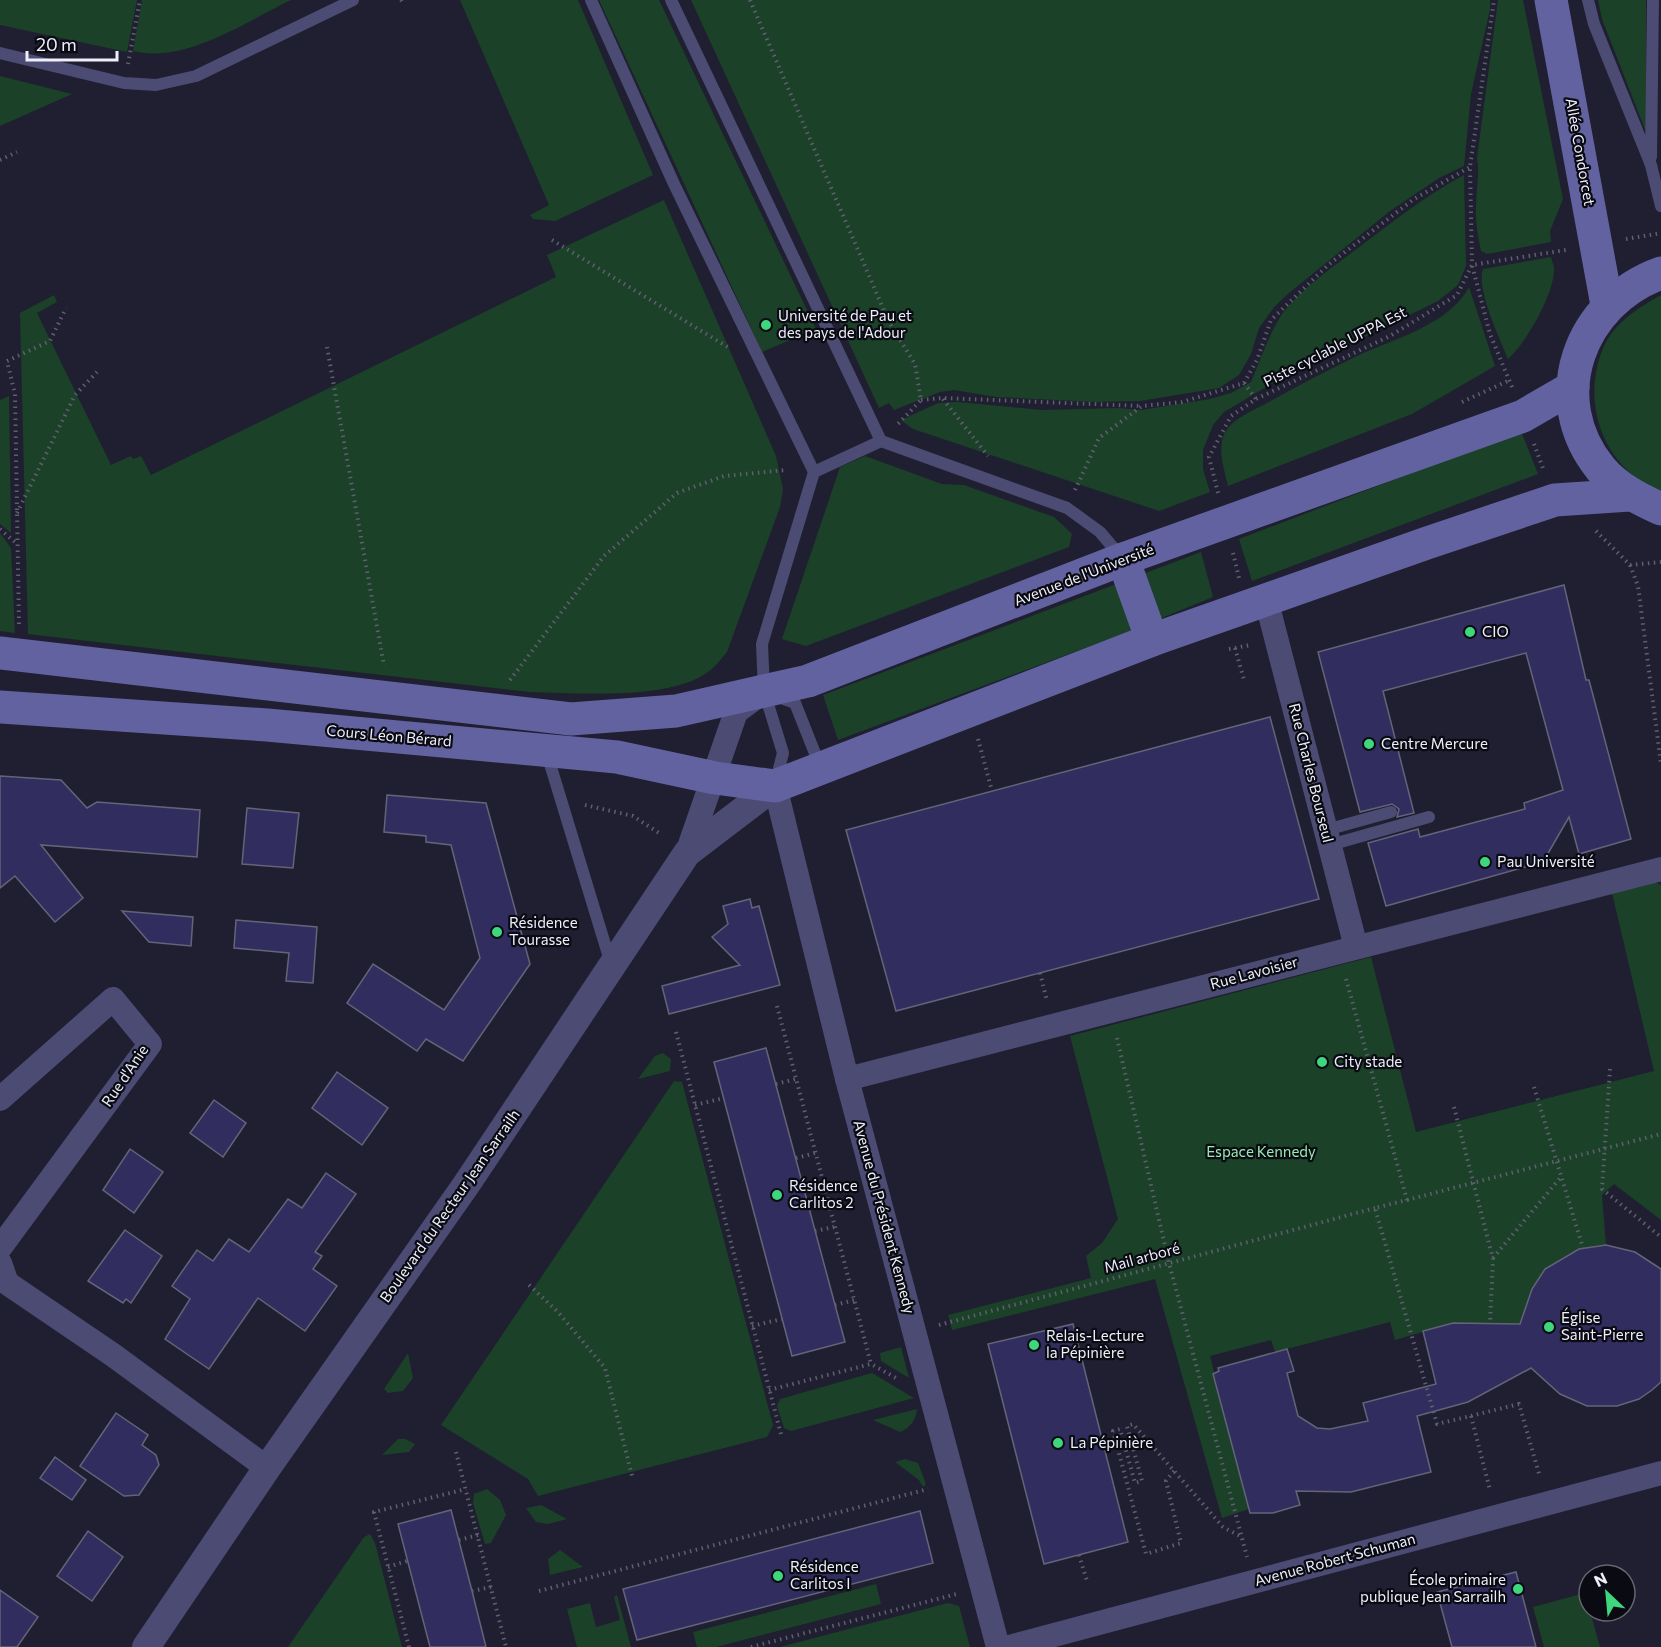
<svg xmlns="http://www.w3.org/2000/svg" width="1661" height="1647" viewBox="0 0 1661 1647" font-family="Commissioner,sans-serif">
<rect width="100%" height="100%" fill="#1f1f31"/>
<g fill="#1b4128">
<polygon points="0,0 137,0 127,52 0,25"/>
<path d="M142,0H291C245,22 185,64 133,51Z"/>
<polygon points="460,0 578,0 653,175 555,221 533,219 530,215 549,205"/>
<polygon points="599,0 659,0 816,329 762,352"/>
<polygon points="691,0 1490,0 1490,9 1471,94 1464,166 1439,178 1390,211 1289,293 1275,306 1259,328 1251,354 1239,375 1219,388 1140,401 1095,402 996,397 954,390 940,392 894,410 889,403 879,408"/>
<path d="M1498,0H1523L1563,199L1550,231L1551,242L1487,254L1481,251C1478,236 1475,221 1476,207C1476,190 1480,174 1477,158Z"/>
<polygon points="1598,0 1646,0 1646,132 1602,19"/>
<polygon points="0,76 72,94 0,126"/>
<path d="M1464,175L1466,266L1458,285L1438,301L1283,377L1224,412L1213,425L1203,450V469L1210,492L1159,511L913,429L901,420L938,403L958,402L1043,410L1118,408L1141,410L1210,399L1231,393L1251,382C1260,361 1267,339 1279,319C1294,294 1334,266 1358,248C1394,221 1423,197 1464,175Z"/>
<path d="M664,200L776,456L783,489L780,507L727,652C718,663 710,673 696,679C653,699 577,693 529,692L28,634L20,313L54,295L57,302L37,313L111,465L131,456L133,459L141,456L151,475L556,277L547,255Z"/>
<path d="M1551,257C1552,262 1555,267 1554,271C1553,296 1526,343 1508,359C1500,339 1476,289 1483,269Z"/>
<path d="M1469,287L1495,366L1412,414L1228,486C1224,468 1215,444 1228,428C1237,417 1254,410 1267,403C1296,387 1326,371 1357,356C1393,339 1449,325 1469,287Z"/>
<path d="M1661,295V492C1602,469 1578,398 1606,342C1618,320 1640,307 1661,295Z"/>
<polygon points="9,396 11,533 0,524 0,400"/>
<polygon points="1521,431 1538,474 1252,581 1239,539"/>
<polygon points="865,456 942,484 964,485 1054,517 1072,534 1069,547 806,646 782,639 840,467"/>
<polygon points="0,533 11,548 15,633 0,631"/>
<polygon points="1201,552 1213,597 1125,633 838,740 823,695"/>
<path d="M1655,882L1661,885V1220L1614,1184L1602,1195L1606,1245C1560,1247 1528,1278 1523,1323H1453L1395,1340L1390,1322L1275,1352L1271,1340L1210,1356L1237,1463L1255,1507L1222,1518L1155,1279L952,1330L948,1315L1091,1278L1086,1256L1102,1243L1118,1219L1070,1036L1371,957L1416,1132L1654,1071L1612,893Z"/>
<polygon points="663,1053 671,1059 670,1071 638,1079 655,1056"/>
<polygon points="674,1081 682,1082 773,1425 767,1437 538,1496 528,1479 441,1425"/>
<polygon points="901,1347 909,1378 881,1361 880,1353"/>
<polygon points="408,1353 413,1378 403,1391 388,1393 384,1389"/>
<polygon points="872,1373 914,1398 791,1431 784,1428 777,1406 780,1399"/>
<path d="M917,1409C916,1420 910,1428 900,1432L873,1420Z"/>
<polygon points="398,1439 405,1439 415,1444 409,1452 382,1455"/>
<polygon points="905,1459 918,1463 926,1484 923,1487 919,1480 895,1462"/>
<polygon points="487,1489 500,1500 506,1515 491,1543 485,1544 473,1503 474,1494"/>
<polygon points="541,1505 567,1519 548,1524 536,1522 526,1508"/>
<polygon points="370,1534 375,1543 402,1647 288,1647 364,1537"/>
<polygon points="560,1550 583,1567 550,1575 548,1559"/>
<polygon points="876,1584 881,1604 716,1647 697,1647 693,1632"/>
<polygon points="1585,1593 1600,1647 1544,1647 1533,1607"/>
<polygon points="617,1595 631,1647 577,1647 567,1609 590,1603 596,1627 620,1620 614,1597"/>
<polygon points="948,1603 959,1606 970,1647 780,1647"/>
</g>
<g fill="#312e5f" stroke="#636479" stroke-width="1.5">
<polygon points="1564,585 1586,680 1589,680 1631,839 1579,854 1569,817 1543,862 1386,906 1368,843 1418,829 1420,837 1525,809 1524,803 1563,790 1526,653 1383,691 1414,813 1397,817 1399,809 1392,804 1360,812 1318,652"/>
<polygon points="1270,717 1319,899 896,1011 846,830"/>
<polygon points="0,776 61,780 87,808 97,802 200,810 197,857 41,845 83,898 55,922 15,876 0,888"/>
<polygon points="387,795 486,803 530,964 463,1061 426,1039 417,1051 347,1003 373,964 444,1010 480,958 451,845 426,842 426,836 384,832"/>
<polygon points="247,808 299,813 293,868 242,864"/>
<polygon points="750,899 752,908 759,906 780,985 669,1014 662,986 740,965 712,937 728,924 723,906"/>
<polygon points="122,911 193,917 191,946 149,942"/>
<polygon points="236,920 317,927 313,983 286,981 289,953 234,948"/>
<polygon points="766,1048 845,1342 792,1356 714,1062"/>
<polygon points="337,1072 388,1108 362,1145 312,1108"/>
<polygon points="214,1100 246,1123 223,1157 190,1133"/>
<polygon points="130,1149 163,1172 134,1213 103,1190"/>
<polygon points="326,1173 356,1194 315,1252 322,1256 313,1269 337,1286 305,1331 258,1298 209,1369 165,1339 190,1299 172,1286 197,1250 213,1261 229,1239 249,1252 288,1199 302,1208"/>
<polygon points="125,1230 162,1256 131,1303 126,1299 123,1303 88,1281"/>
<polygon points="1606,1245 1635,1252 1661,1269 1661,1382 1652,1390 1639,1399 1617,1406 1587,1406 1560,1394 1531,1368 1468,1402 1417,1416 1431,1472 1351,1492 1296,1491 1300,1505 1273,1513 1250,1513 1213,1374 1219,1371 1218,1368 1287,1349 1294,1371 1287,1373 1298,1416 1317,1428 1330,1429 1368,1421 1363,1403 1436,1384 1423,1331 1453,1323 1520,1324 1532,1289 1545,1269 1579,1249"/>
<polygon points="1073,1324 1128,1542 1044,1564 988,1344"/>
<polygon points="116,1413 148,1435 142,1445 156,1455 159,1465 139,1495 124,1496 80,1466"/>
<polygon points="55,1457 86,1480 72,1500 40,1478"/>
<polygon points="451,1510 472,1591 486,1647 430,1647 398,1524"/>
<polygon points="920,1511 933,1563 637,1640 623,1589"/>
<polygon points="88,1531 123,1557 92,1601 57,1576"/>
<polygon points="1516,1572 1536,1647 1452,1647 1437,1592"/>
<polygon points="0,1590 38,1617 17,1647 0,1647"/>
</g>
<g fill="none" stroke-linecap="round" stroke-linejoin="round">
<g stroke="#5f5f70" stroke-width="4" stroke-dasharray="1.5 4.5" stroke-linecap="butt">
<polyline points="401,0 404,5"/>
<polyline points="750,0 889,322 915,364 921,400 898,424"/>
<polyline points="128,64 140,0"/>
<polyline points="0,160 17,152"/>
<polyline points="1626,239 1661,233"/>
<polyline points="552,240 731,349"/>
<polyline points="327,347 384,666"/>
<polyline points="1244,383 1256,399"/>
<polyline points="1512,387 1490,334 1472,265 1566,250"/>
<polyline points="943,399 988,456"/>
<polyline points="921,400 942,398 1142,406"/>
<polyline points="1462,402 1510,380"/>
<polyline points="1534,444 1544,471"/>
<polyline points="1075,490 1099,438 1142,406 1182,402 1244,383 1257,360 1271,320 1328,265 1414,199 1470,167"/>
<polyline points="1218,493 1209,457 1231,416 1256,399 1390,336 1457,295 1472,265 1470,167 1494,0"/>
<polyline points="17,513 75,395 97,372"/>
<polyline points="0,529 16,543"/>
<polyline points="1596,531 1630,565 1661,562"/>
<polyline points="1233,553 1239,578"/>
<polyline points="1630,565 1638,586 1661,764"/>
<polyline points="19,624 15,394 7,361 50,341 66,308"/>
<polyline points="1235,648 1244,680"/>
<polyline points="1229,649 1251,645"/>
<polyline points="510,680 604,556 677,493 724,476 786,470"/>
<polyline points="978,739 992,791"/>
<polyline points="585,805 633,816 662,835"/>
<polyline points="1040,973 1047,1001"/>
<polyline points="1346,979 1407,1200 1375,1208 1437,1424 1471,1416 1490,1490"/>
<polyline points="777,1006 871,1364"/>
<polyline points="676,1032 782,1438"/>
<polyline points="1117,1038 1169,1263 1247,1557"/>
<polyline points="1610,1069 1602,1189 1661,1237"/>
<polyline points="776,1084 796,1079"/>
<polyline points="1534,1087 1583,1248"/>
<polyline points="695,1105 724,1098"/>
<polyline points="1454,1107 1493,1259 1490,1323"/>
<polyline points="796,1158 815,1153"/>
<polyline points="1407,1200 1661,1134"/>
<polyline points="815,1231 834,1227"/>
<polyline points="1493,1258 1561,1177"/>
<polyline points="529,1285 558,1312 605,1368 632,1476"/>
<polyline points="835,1305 854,1300"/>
<polyline points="939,1325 1375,1208"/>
<polyline points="752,1326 782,1319"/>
<polyline points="769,1390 871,1364 898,1379"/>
<polyline points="1471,1416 1519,1404 1540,1477"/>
<polyline points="456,1452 506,1647"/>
<polyline points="1174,1471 1166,1481 1181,1543 1146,1554 1113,1431 1120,1429 1135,1483 1142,1481 1127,1426 1133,1424 1223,1527 1240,1536"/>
<polyline points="459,1540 478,1535"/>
<polyline points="1079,1555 1087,1581"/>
<polyline points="388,1567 407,1561"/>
<polyline points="472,1591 491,1587"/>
<polyline points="539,1591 928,1489"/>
<polyline points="409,1647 374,1512 466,1489"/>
<polyline points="751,1647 957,1594"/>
</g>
<g stroke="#4c4b73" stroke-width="12">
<polyline points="591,0 674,184 814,472 762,644 764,691 783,753 776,780"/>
<polyline points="671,0 881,441"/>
<polyline points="1588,0 1594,24 1651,165 1661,206"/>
<polyline points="0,53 124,83 156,85 196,76 353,0"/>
<polyline points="1651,157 1653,0"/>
<polyline points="814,472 881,441 1067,508 1100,532 1122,558"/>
<polyline points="776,696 795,703 820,766"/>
<polyline points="547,754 611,964"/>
<polyline points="1326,830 1391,812"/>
<polyline points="1330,845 1429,817"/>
</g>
<g stroke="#4c4b73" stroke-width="24">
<polyline points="1266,599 1356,947"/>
<polyline points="775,786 847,1079 998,1647"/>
<polyline points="687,853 736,712 759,695"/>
<polyline points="847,1079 1661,869"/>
<polyline points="0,1099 113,999 150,1044 0,1248"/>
<polyline points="0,1263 7,1283 113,1355 267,1468"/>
<polyline points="1009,1647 1661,1473"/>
</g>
<polyline stroke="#4c4b73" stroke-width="28" points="146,1647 267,1468 466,1185 687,853 775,786"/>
<g stroke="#6362a1" stroke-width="33">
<polyline points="1551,0 1607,305"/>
<path d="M1661,273C1580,302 1543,398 1601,469C1617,488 1639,499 1661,509"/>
<polyline points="1123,559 1152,640"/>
<polyline points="0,653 571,719 676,711 808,681 1123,559 1523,416 1573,387"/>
<polyline points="0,707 267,725 617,757 715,778 775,786 1152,640 1427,543 1555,500 1630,495"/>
</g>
</g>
<g fill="#3ed77d" stroke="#0a0a12" stroke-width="2">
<circle cx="766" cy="325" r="6"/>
<circle cx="1470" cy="632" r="6"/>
<circle cx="1369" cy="744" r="6"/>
<circle cx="1485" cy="862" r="6"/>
<circle cx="497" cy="932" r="6"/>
<circle cx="1322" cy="1062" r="6"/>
<circle cx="777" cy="1195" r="6"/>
<circle cx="1549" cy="1327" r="6"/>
<circle cx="1034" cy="1345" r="6"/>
<circle cx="1058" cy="1443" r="6"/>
<circle cx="778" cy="1576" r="6"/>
<circle cx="1518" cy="1589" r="6"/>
</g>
<g text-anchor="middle" stroke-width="4.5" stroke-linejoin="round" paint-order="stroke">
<g font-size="15" fill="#efeffc" stroke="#0a0a12">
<text transform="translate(1580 152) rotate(80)" y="5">Allée Condorcet</text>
<text transform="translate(1335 347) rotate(-27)" y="5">Piste cyclable UPPA Est</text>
<text transform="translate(1084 575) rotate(-21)" y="5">Avenue de l'Université</text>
<text transform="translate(389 736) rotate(5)" y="5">Cours Léon Bérard</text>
<text transform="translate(1311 773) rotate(76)" y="5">Rue Charles Bourseul</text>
<text transform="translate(1254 973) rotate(-15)" y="5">Rue Lavoisier</text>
<text transform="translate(125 1076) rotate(-56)" y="5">Rue d'Anie</text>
<text transform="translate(450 1206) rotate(-55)" y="5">Boulevard du Recteur Jean Sarrailh</text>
<text transform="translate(884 1217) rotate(75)" y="5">Avenue du Président Kennedy</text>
<text transform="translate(1142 1258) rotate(-15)" y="5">Mail arboré</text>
<text transform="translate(1335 1560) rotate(-15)" y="5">Avenue Robert Schuman</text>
</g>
<g font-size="15" fill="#efeffc" stroke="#0a0a12" text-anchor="start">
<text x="778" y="321">Université de Pau et<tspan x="778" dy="17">des pays de l'Adour</tspan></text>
<text x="1482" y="637">CIO</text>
<text x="1381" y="749">Centre Mercure</text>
<text x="1497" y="867">Pau Université</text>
<text x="509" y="928">Résidence<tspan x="509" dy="17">Tourasse</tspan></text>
<text x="1334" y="1067">City stade</text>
<text x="789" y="1191">Résidence<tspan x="789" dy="17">Carlitos 2</tspan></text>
<text x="1561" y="1323">Église<tspan x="1561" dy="17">Saint-Pierre</tspan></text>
<text x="1046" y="1341">Relais-Lecture<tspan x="1046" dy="17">la Pépinière</tspan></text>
<text x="1070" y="1448">La Pépinière</text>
<text x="790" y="1572">Résidence<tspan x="790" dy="17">Carlitos I</tspan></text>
<text x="1506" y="1585" text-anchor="end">École primaire<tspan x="1506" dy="17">publique Jean Sarrailh</tspan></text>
</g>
<g font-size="15" fill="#98ebb0" stroke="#0a0a12">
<text x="1261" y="1157">Espace Kennedy</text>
</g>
</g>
<g transform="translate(1607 1593) rotate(334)"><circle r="28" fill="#0a0a12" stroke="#666670" stroke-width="1.5"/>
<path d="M0-4.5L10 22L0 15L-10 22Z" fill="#3ed77d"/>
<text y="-9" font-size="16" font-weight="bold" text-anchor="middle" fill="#efeffc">N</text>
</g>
<path d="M27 51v9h90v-9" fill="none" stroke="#efeffc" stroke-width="3"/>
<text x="36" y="51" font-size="18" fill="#efeffc" stroke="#0a0a12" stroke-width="4.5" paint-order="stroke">20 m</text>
</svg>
